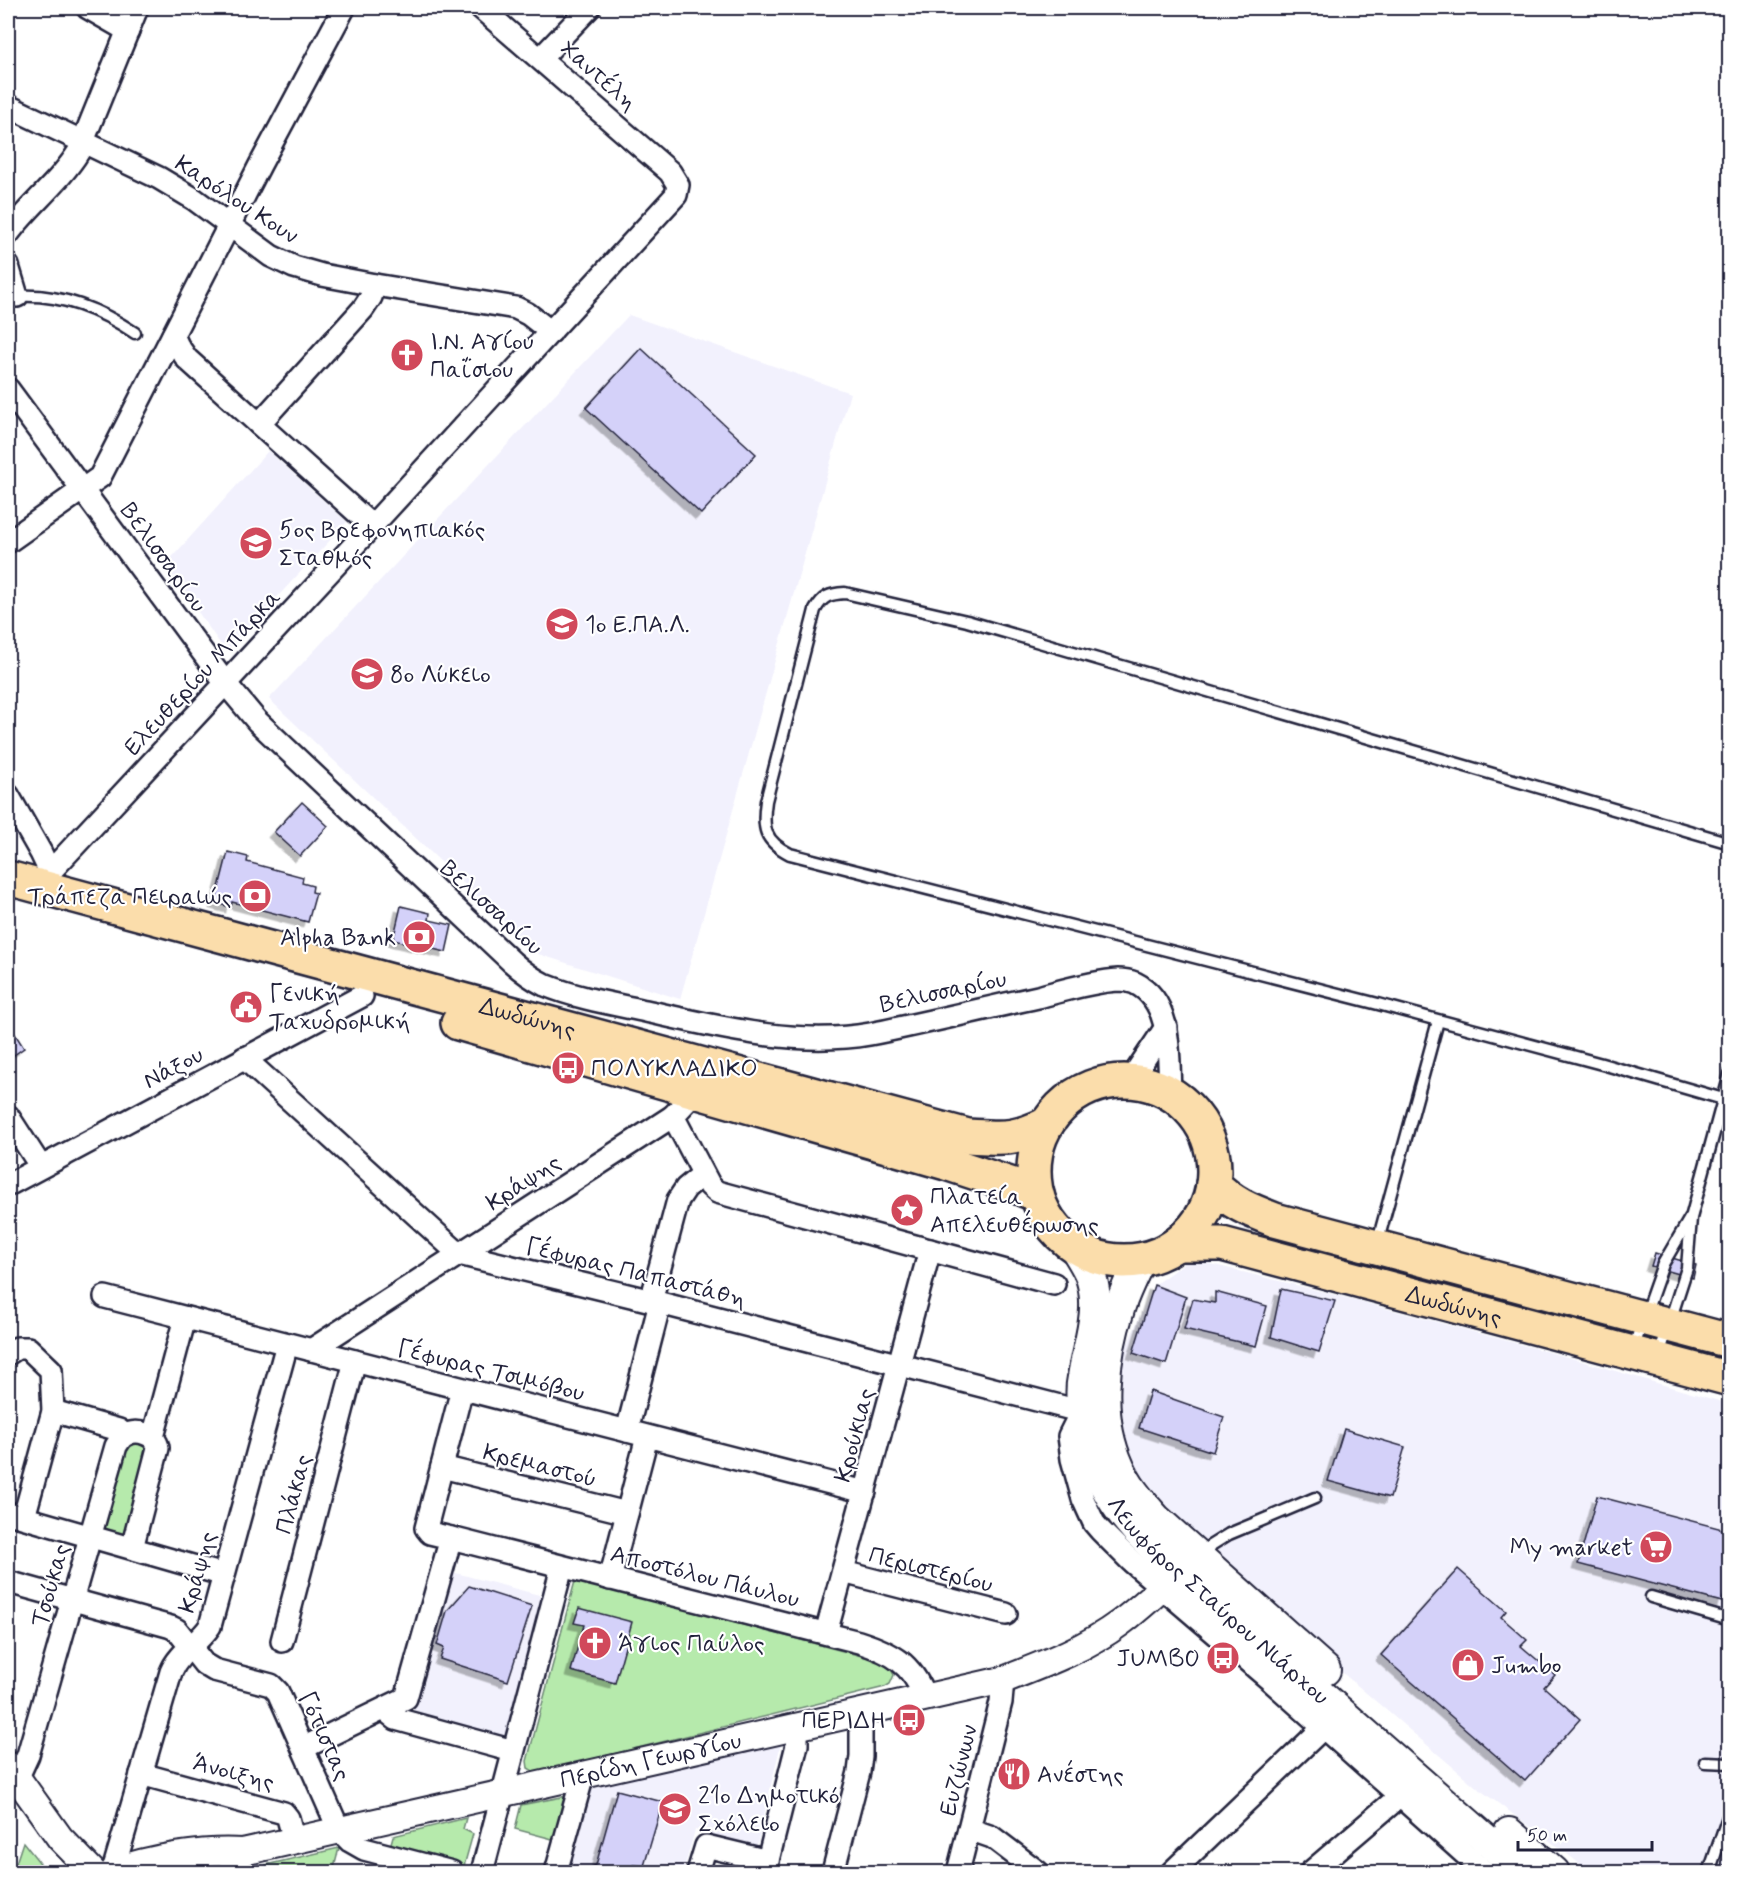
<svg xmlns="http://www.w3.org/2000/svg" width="1737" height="1880" viewBox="0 0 1737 1880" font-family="Mynerve,sans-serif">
<defs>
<filter id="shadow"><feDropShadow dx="-5.5" dy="5.5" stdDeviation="0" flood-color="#0004"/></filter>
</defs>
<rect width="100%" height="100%" fill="#fff"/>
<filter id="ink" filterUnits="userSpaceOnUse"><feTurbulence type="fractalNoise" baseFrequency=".0167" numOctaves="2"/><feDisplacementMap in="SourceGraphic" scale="12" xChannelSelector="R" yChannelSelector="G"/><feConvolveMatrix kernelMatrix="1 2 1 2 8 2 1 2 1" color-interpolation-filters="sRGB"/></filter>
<g filter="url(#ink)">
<g fill="#f2f1fd">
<polygon points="629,315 850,393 680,999 538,954 269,699"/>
<polygon points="268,451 347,522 226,652 165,565"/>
<polygon points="1190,1259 1328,1293 1571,1358 1729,1404 1729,1872 1590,1872 1566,1853 1480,1790 1284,1623 1200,1548 1139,1478 1125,1436 1121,1418 1120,1390 1120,1370 1123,1354 1154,1285"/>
<polygon points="452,1572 543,1596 506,1738 413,1713"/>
<polygon points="781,1743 757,1845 695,1830 683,1872 568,1872 590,1789"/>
</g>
<g fill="#b6eaac" stroke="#6c8674" stroke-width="1.5">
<polygon points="134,1441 150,1443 126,1532 113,1538 102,1529 122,1453"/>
<polygon points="575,1581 877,1660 890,1668 894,1675 890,1684 885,1687 536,1773 528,1768 527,1761"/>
<polygon points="572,1795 560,1841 515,1829 521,1805"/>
<polygon points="466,1818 463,1829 473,1834 464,1866 390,1847 393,1836"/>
<polygon points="23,1842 47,1872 13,1872"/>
<polygon points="339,1848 333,1872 278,1872 265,1869 266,1865"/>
</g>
<g fill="#d4d1f9" stroke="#22223b" stroke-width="1.5" filter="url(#shadow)">
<polygon points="641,348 756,454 701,514 586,408"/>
<polygon points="302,802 328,826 300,856 274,832"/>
<polygon points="228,852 248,857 247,862 303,877 302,883 313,886 312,892 316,893 308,922 232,902 231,907 215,903"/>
<polygon points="401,906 430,913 429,920 452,925 446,952 393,940"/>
<polygon points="8,1023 24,1048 8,1059"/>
<polygon points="1655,1253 1696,1265 1693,1278 1651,1266"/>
<polygon points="1154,1285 1186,1297 1166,1364 1133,1353"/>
<polygon points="1281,1289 1335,1301 1319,1352 1271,1337"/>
<polygon points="1215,1292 1267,1306 1256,1346 1184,1329 1193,1299 1215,1303"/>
<polygon points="1150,1391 1224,1417 1213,1452 1139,1428"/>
<polygon points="1344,1429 1405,1447 1390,1498 1328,1481"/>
<polygon points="1597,1496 1730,1531 1730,1574 1722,1602 1578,1564"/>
<polygon points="1458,1569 1506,1611 1501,1617 1527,1640 1521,1646 1555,1675 1544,1687 1580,1719 1525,1781 1381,1655"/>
<polygon points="469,1586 532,1606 508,1681 440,1659 444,1648 437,1645 447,1611"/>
<polygon points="579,1608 632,1622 615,1683 571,1671 584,1625 574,1623"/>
<polygon points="617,1790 663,1802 644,1866 633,1865 631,1872 584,1872 596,1865"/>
</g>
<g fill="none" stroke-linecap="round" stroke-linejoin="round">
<g stroke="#22223b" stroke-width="15">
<g id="service">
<path d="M17,296C60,293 101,310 135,333"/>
<path d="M1730,843L967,621L845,593C829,594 823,596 815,610L766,801C762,828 764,841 790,854L1378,1004L1602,1064L1730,1101"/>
<polyline points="1377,1244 1438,1021"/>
<polyline points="1633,1349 1663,1264 1690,1218"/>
<polyline points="1658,1358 1687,1268 1691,1218 1730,1074"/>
<polyline points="1197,1554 1229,1534 1315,1498"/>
<polyline points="1651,1597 1730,1620"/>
<polyline points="1705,1762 1730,1763"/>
<polyline points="1709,1872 1730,1811"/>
<polyline points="1728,1872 1730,1868"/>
</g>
</g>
<g stroke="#22223b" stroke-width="26">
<g id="minor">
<polyline points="88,8 128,31"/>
<polyline points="541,58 589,8"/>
<polyline points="8,106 159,178 194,199 271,256 294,267 322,275 375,285 516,308 528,314 551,332"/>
<path d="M8,234C29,205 60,182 79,151L137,8"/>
<polyline points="8,266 17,296"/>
<polyline points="173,335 178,346 187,359 372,526"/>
<path d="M8,389L226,684L257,721L512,962C522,971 533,979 545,985C577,998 613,1004 646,1011C718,1027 796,1047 870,1034C926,1023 982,1009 1038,997C1061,991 1094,981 1118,980C1123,980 1130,981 1135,983C1174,1002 1168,1059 1170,1094"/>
<polyline points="259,424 363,309 371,297 375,285"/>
<polyline points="8,542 100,477 260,165 344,8"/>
<polyline points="8,795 41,853 50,872 372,526 676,195 678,185 670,172 481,8"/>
<polyline points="244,1058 459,1254 660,1303 1083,1412 1075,1424 1069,1436 1072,1459 1083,1499 1094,1523 1100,1530 1131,1561 1269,1679 1485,1872"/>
<polyline points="1129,1082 1166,1027"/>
<polyline points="693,1090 687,1101 673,1116 710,1186 717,1192 1054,1284"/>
<polyline points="8,1116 41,1167"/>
<polyline points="8,1185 362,996"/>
<polyline points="105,1297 865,1492"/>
<polyline points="651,1301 678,1200 686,1188 703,1174"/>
<polyline points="311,1350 673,1116"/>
<polyline points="8,1354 17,1348 28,1348 51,1370 53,1411 24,1517"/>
<polyline points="53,1411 119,1430 125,1435"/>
<polyline points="627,1431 660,1303"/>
<polyline points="153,1437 185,1318"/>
<polyline points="442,1467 627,1513"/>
<polyline points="8,1513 224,1575"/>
<path d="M451,1538L859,1642C893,1653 911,1663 925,1697"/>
<polyline points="843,1572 1006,1614"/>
<polyline points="610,1579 647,1437"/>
<polyline points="8,1582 171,1627 177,1630 204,1664 214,1670 271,1685 278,1692 339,1830 350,1841 364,1849 452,1872"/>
<polyline points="826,1633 930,1250"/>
<polyline points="282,1641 355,1361"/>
<polyline points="385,1710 396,1719 513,1751"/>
<polyline points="303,1748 406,1698 451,1538 430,1533 426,1528 462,1389"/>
<polyline points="141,1774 284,1813 288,1818 294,1840"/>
<path d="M17,1779L28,1755L116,1446C119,1442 121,1437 126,1435C137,1428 157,1435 158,1448L132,1548"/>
<polyline points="969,1829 992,1837 1038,1872"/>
<path d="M113,1871L171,1672C179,1652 199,1643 210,1626L287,1344"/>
<polyline points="229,1872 233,1858"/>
<polyline points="482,1872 562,1567"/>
<polyline points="556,1872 583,1775"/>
<polyline points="698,1872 706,1846 768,1861"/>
<polyline points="765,1872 797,1745 797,1726"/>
<polyline points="833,1872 859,1772 861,1756 861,1712"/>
<polyline points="958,1872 1001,1702 1003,1680"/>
<polyline points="1172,1872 1324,1727"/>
<polyline points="1311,1872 1400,1796"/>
</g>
</g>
<g stroke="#22223b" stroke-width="30">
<g id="tertiary">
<polyline points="8,1765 60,1838 93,1872"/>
<path id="s1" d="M114,1871C150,1858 204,1849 243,1852L1003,1680C1044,1664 1085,1649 1120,1623C1135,1612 1149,1599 1163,1587"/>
</g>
</g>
<g stroke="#22223b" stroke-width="34">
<g id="secondary">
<path id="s2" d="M1076,1249C1081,1258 1088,1268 1091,1277C1102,1312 1088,1343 1083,1377C1080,1391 1082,1404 1084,1418C1092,1477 1119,1516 1161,1555L1523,1872"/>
<path d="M1140,1260C1133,1275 1125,1290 1120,1306C1103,1357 1096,1417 1119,1467C1127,1487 1142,1503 1156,1519L1325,1670"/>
<polyline points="1509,1833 1554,1872"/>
</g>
</g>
<g stroke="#22223b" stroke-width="38">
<g id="primary">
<path id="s3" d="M8,878L968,1136C1004,1138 1014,1140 1047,1124"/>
<polyline points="458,1023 946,1163 1016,1186 1037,1195"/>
<circle cx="1124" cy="1171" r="90"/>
<path d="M1213,1184C1233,1204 1249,1210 1275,1220L1730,1341"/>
<path id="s4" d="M1177,1244H1222L1730,1379"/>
</g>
</g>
<use href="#service" stroke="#fff" stroke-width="10"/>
<use href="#minor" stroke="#fff" stroke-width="21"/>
<use href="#tertiary" stroke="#fff" stroke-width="26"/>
<use href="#secondary" stroke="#fff" stroke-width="30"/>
<use href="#primary" stroke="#fbddab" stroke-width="33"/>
</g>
</g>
<defs>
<g id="church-disc" transform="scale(1.725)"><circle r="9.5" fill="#d1495b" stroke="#fff"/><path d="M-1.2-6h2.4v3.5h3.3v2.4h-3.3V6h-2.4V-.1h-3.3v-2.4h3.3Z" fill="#fff"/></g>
<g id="school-disc" transform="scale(1.725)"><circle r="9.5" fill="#d1495b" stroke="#fff"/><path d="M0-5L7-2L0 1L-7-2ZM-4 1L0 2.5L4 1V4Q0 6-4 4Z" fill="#fff"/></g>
<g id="bank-disc" transform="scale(1.725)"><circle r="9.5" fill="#d1495b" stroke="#fff"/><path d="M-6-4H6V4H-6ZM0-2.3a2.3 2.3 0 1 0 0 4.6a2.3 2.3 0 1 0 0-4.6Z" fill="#fff"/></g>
<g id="civic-disc" transform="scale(1.725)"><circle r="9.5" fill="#d1495b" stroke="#fff"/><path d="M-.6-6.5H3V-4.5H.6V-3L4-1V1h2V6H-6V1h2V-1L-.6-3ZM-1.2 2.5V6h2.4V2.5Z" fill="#fff"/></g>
<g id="bus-disc" transform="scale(1.725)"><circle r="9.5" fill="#d1495b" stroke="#fff"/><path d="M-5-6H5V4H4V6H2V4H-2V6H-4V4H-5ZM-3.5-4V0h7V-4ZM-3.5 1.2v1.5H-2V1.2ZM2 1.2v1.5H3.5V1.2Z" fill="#fff"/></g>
<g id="sight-disc" transform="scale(1.725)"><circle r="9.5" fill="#d1495b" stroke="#fff"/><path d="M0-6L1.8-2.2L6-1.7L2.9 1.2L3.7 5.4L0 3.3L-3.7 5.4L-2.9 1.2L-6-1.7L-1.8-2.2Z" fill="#fff"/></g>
<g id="supermarket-disc" transform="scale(1.725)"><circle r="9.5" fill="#d1495b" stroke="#fff"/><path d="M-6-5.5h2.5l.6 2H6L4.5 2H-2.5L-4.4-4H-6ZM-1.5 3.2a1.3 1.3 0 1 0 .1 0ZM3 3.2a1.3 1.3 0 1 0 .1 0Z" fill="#fff"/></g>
<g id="shop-disc" transform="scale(1.725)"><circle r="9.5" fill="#d1495b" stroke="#fff"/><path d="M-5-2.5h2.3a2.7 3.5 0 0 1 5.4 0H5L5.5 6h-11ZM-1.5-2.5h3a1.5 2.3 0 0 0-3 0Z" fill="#fff"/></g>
<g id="restaurant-disc" transform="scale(1.725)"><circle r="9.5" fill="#d1495b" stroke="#fff"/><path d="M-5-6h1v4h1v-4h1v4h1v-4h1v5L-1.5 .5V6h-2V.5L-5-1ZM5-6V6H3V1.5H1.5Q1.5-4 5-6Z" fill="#fff"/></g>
</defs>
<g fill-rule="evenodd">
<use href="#church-disc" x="407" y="355"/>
<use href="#school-disc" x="256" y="543"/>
<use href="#school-disc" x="562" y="624"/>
<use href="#school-disc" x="367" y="674"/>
<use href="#bank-disc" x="255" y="896"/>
<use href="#bank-disc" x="419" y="937"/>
<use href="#civic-disc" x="246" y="1007"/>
<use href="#bus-disc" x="568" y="1068"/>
<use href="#sight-disc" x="907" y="1210"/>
<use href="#supermarket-disc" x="1656" y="1547"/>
<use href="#church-disc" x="595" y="1643"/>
<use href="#bus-disc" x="1223" y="1658"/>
<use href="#shop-disc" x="1468" y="1665"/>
<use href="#bus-disc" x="909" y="1720"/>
<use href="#restaurant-disc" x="1014" y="1774"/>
<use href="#school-disc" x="675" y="1809"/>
</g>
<g text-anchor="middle" stroke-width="4.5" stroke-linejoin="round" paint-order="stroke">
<g font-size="24" fill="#22223b" stroke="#fff">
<text transform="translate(599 75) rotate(41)" y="8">Χαντέλη</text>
<text transform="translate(237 199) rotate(33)" y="8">Καρόλου Κουν</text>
<text transform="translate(164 557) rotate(54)" y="8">Βελισσαρίου</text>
<text transform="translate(202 672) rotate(-47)" y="8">Ελευθερίου Μπάρκα</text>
<text transform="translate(492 907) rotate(42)" y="8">Βελισσαρίου</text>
<text transform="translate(943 991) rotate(-12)" y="8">Βελισσαρίου</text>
<text dy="8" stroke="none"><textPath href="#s3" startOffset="538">Δωδώνης</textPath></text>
<text transform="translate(173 1067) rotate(-28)" y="8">Νάξου</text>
<text transform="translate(523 1182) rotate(-33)" y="8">Κράψης</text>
<text transform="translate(636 1272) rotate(14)" y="8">Γέφυρας Παπαστάθη</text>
<text dy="8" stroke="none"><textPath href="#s4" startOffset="285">Δωδώνης</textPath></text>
<text transform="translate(491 1370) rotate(14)" y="8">Γέφυρας Τσιμόβου</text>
<text transform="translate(854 1435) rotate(-75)" y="8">Κρούκιας</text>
<text transform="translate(540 1465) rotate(14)" y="8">Κρεμαστού</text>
<text transform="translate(293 1494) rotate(-75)" y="8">Πλάκας</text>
<text transform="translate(931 1569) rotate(14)" y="8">Περιστερίου</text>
<text transform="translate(197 1572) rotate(-74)" y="8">Κράψης</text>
<text transform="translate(705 1576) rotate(14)" y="8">Αποστόλου Πάυλου</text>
<text transform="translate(50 1585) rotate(-74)" y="8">Τσούκας</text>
<text dy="8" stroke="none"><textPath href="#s2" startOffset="408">Λεωφόρος Σταύρου Νιάρχου</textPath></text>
<text transform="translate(325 1736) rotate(66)" y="8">Γότιστας</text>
<text dy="8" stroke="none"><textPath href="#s1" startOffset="549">Περίδη Γεωργίου</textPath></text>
<text transform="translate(958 1770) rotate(-76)" y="8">Ευζώνων</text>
<text transform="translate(234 1772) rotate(15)" y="8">Άνοιξης</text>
</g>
<g font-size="24" fill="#22223b" stroke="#fff" text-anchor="start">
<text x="430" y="349">Ι.Ν. Αγίου<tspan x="430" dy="28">Παΐσιου</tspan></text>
<text x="279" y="537">5ος Βρεφονηπιακός<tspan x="279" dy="28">Σταθμός</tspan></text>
<text x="585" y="632">1ο Ε.ΠΑ.Λ.</text>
<text x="390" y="682">8ο Λύκειο</text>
<text x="232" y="904" text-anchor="end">Τράπεζα Πειραιώς</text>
<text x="396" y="945" text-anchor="end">Alpha Bank</text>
<text x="269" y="1001">Γενική<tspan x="269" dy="28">Ταχυδρομική</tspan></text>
<text x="591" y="1076">ΠΟΛΥΚΛΑΔΙΚΟ</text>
<text x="930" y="1204">Πλατεία<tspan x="930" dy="28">Απελευθέρωσης</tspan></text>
<text x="1633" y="1555" text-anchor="end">My market</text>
<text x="618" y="1651">Άγιος Παύλος</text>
<text x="1200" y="1666" text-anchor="end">JUMBO</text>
<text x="1491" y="1673">Jumbo</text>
<text x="886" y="1728" text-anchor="end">ΠΕΡΙΔΗ</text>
<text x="1037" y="1782">Ανέστης</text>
<text x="698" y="1803">21ο Δημοτικό<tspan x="698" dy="28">Σχόλειο</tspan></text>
</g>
</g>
<rect width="1737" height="1880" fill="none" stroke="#fff" stroke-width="30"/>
<rect x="15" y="15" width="1707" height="1850" fill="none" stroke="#22223b" stroke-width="2" filter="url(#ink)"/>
<path d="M1518 1841v9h134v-9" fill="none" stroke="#22223b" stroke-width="3"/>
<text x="1527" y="1841" font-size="18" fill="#22223b" stroke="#ffffff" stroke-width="4.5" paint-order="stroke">50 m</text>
</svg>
